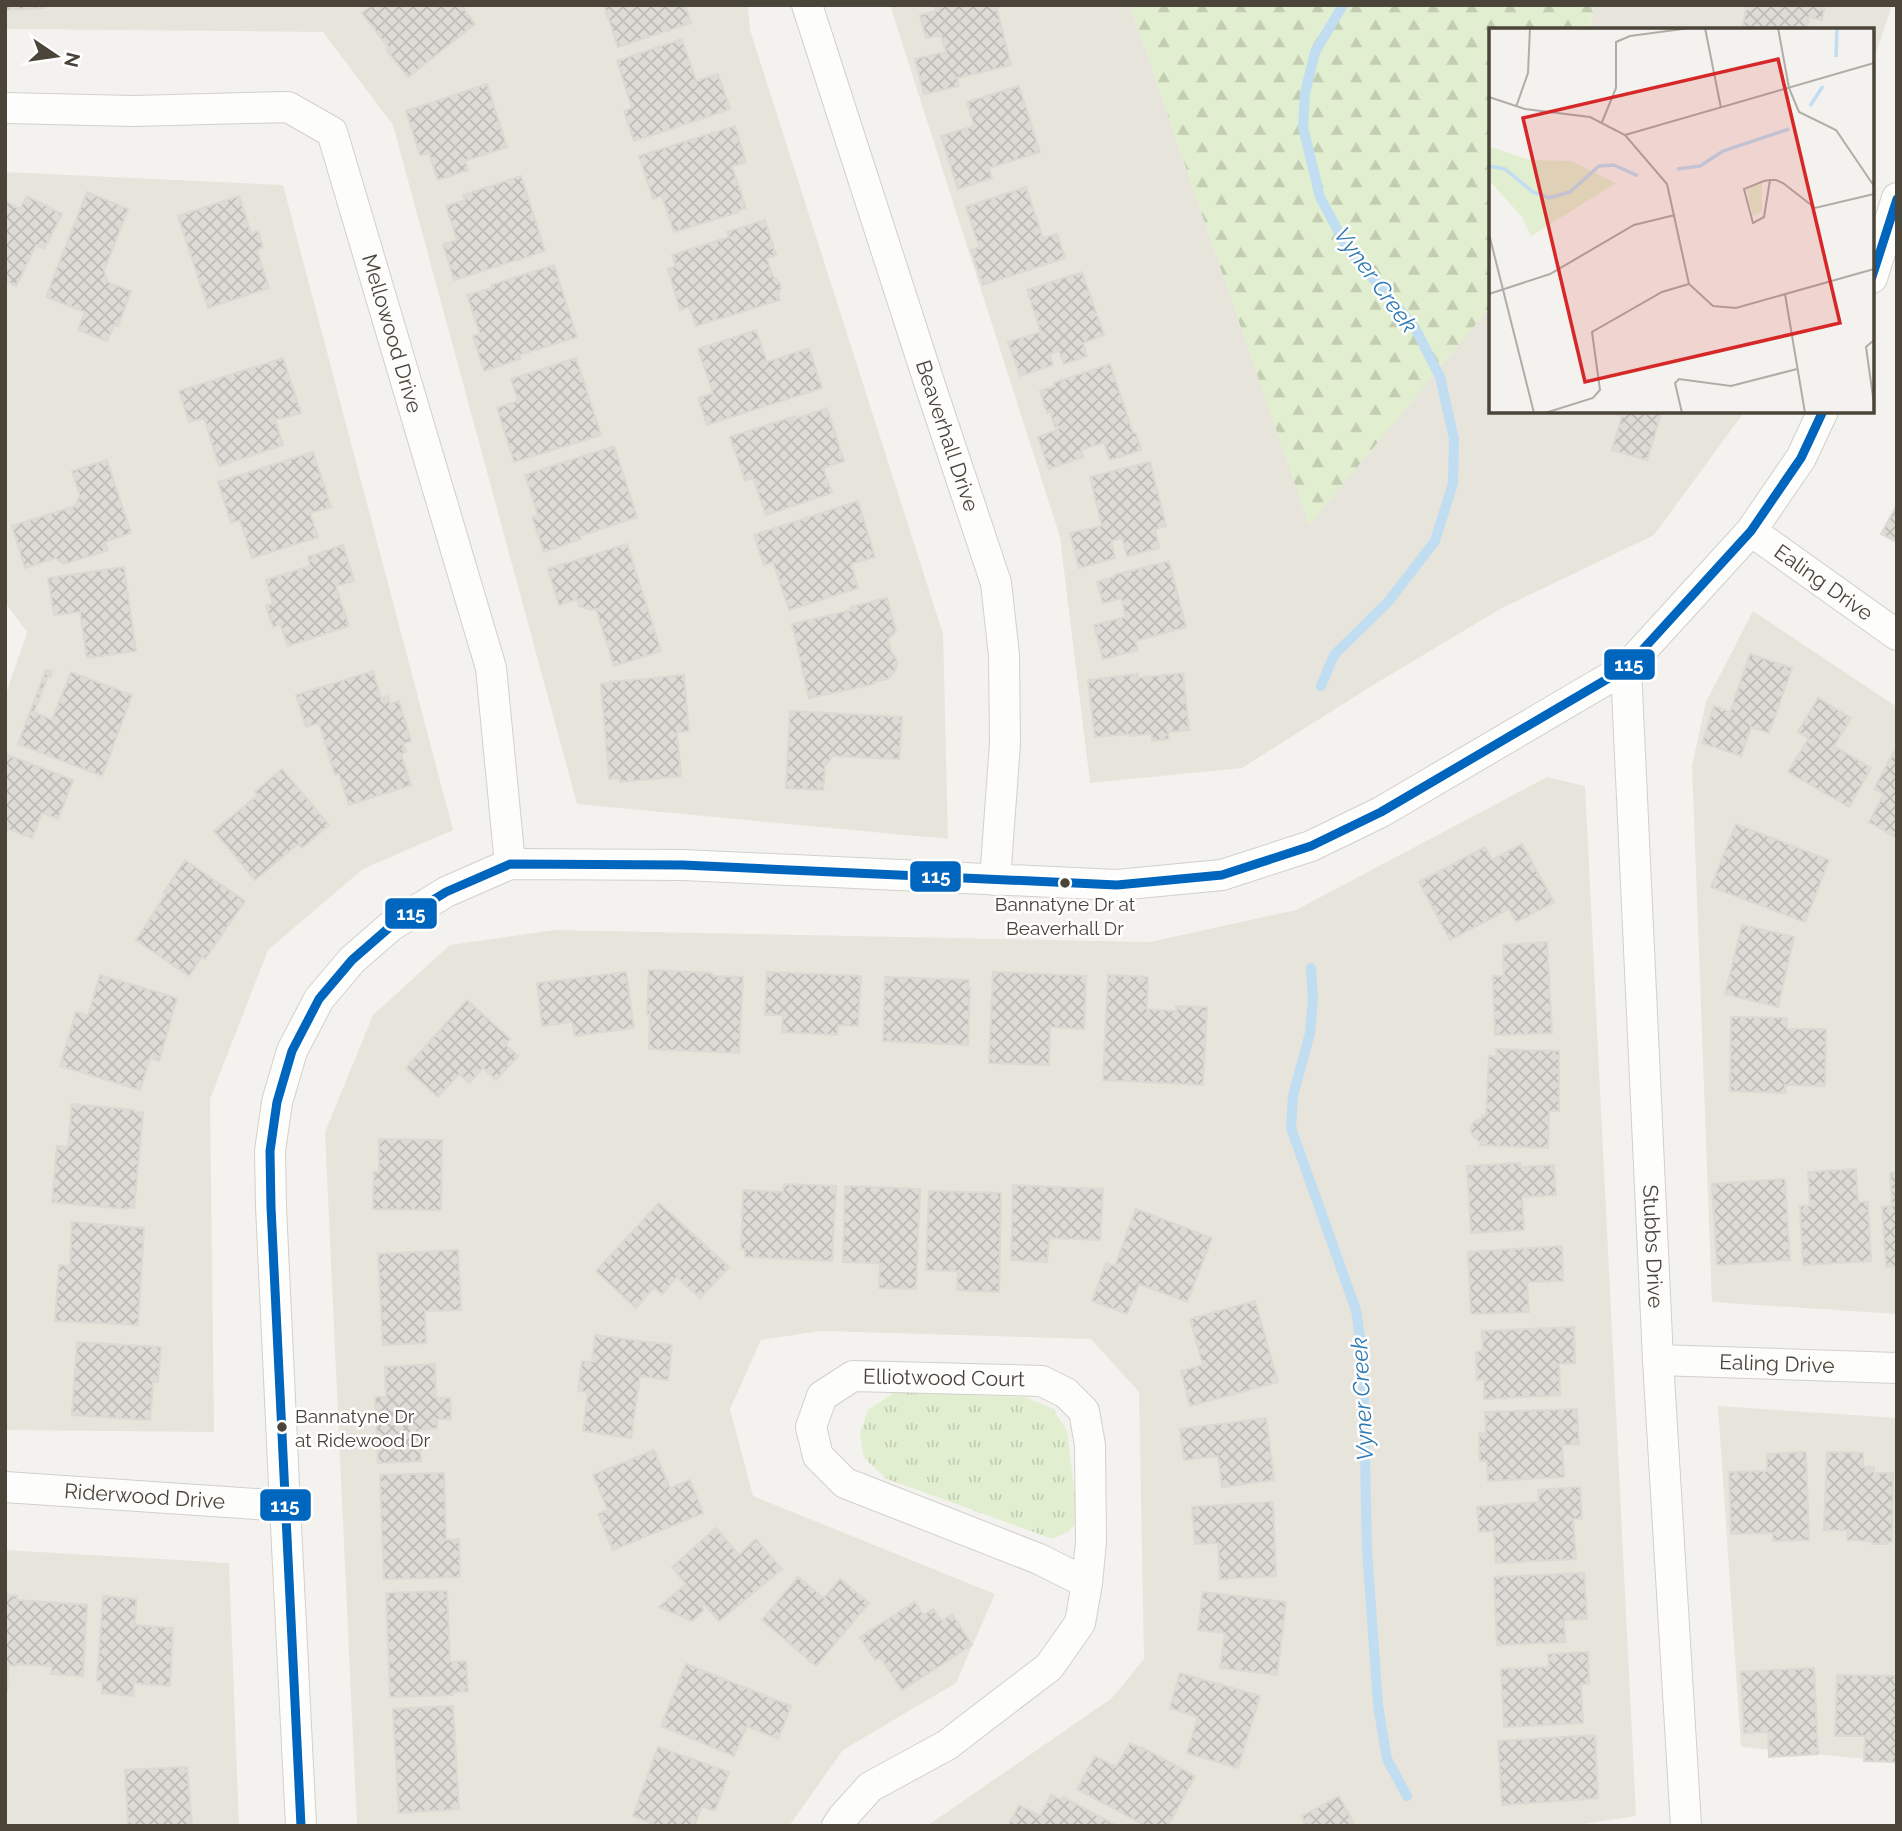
<svg xmlns="http://www.w3.org/2000/svg" width="1902" height="1831" viewBox="0 0 1902 1831" font-family="Raleway,sans-serif">
<defs>
<pattern id="grass-tufts" width="24" height="20" patternUnits="userSpaceOnUse" patternTransform="scale(1.75)"><rect width="24" height="20" fill="#e1eecf"/><path d="M3 7l-1-3M5 7V3M7 7l1-3M15 17l-1-3M17 17v-4M19 17l1-3" fill="none" stroke="#c3cdb2"/></pattern>
<pattern id="forest-firs" width="22" height="20" patternUnits="userSpaceOnUse" patternTransform="scale(1.75)"><rect width="22" height="20" fill="#e1eecf"/><path d="M5 1l3.5 6h-7zM16 11l3.5 6h-7z" fill="#c3cdb2"/></pattern>
<pattern id="building-cross-hatch" width="8" height="8" patternUnits="userSpaceOnUse" patternTransform="scale(1.75)"><rect width="8" height="8" fill="#dedbd6"/><path d="M0 0l8 8M0 8l8-8" fill="none" stroke="#c0bdb8"/></pattern>
</defs>
<rect width="100%" height="100%" fill="#f4f2ee"/>
<g fill="#e7e4dc">
<polygon points="5,5 748,5 750,30 943,634 948,839 577,804 393,125 323,32 5,29"/>
<polygon points="890,5 1130,5 1309,524 1491,306 1491,411 1745,411 1654,535 1502,608 1370,687 1242,768 1090,783 1060,537"/>
<polygon points="1595,5 1892,5 1872,65 1872,30 1589,30"/>
<polygon points="5,172 283,185 453,830 363,869 268,950 210,1099 214,1432 5,1430 5,697 27,632 5,602"/>
<polygon points="1753,611 1897,707 1897,1314 1712,1302 1692,765 1706,702"/>
<polygon points="1547,777 1585,786 1636,1816 1570,1826 927,1826 1112,1698 1144,1659 1139,1392 1091,1339 821,1331 761,1340 730,1409 753,1496 995,1594 956,1683 843,1750 789,1826 357,1826 325,1132 373,1015 450,945 555,930 1150,942 1296,910"/>
<polygon points="1718,1406 1897,1418 1897,1762 1741,1747"/>
<polygon points="5,1550 229,1563 239,1826 5,1826"/>
</g>
<polygon fill="url(#grass-tufts)" points="895,1392 1025,1397 1053,1409 1067,1431 1078,1520 1069,1531 1053,1539 887,1479 864,1458 860,1433 868,1410"/>
<polygon fill="url(#forest-firs)" points="1130,5 1595,5 1588,30 1491,30 1491,306 1309,525"/>
<g fill="none" stroke-linecap="round" stroke-linejoin="round">
<g stroke="#c0ddf1" stroke-width="10">
<polyline points="1321,686 1334,655 1388,602 1435,541 1453,483 1454,439 1440,377 1415,328 1347,248 1320,197 1303,127 1305,93 1315,52 1343,5"/>
<polyline points="1311,968 1313,1000 1310,1033 1293,1096 1291,1128 1356,1310 1363,1359 1367,1550 1378,1705 1387,1759 1407,1796"/>
</g>
</g>
<g fill="url(#building-cross-hatch)" stroke="#dcd9d4" stroke-width="2">
<polygon points="5,5 45,5 45,8 5,10"/>
<polygon points="372,5 422,5 423,7 426,5 461,5 475,24 408,77 386,49 388,47 362,13"/>
<polygon points="604,5 685,5 691,23 618,47"/>
<polygon points="946,5 996,5 1011,65 957,78 959,86 924,94 915,59 946,52 941,35 926,38 920,15 936,11 935,8"/>
<polygon points="1747,5 1825,5 1822,20 1809,17 1807,30 1742,30"/>
<polygon points="682,39 696,81 718,74 730,109 634,141 624,111 632,108 617,61"/>
<polygon points="487,84 507,147 465,161 468,170 438,180 429,153 420,155 406,111"/>
<polygon points="1019,86 1040,152 989,168 992,178 958,189 941,136 974,126 967,102"/>
<polygon points="735,126 746,162 732,166 746,208 739,210 739,212 674,232 662,196 653,199 639,156"/>
<polygon points="521,176 545,251 454,280 443,244 457,240 446,206 465,200 463,195"/>
<polygon points="1026,187 1043,238 1057,234 1065,258 983,285 971,250 979,247 966,207"/>
<polygon points="87,192 128,209 104,271 108,282 131,291 118,326 114,325 107,341 78,330 85,312 46,297"/>
<polygon points="27,196 62,214 44,249 36,245 16,286 5,280 5,201 20,209"/>
<polygon points="239,196 251,233 258,231 263,247 257,250 269,288 208,308 178,216"/>
<polygon points="765,220 776,255 767,258 772,275 780,283 781,288 778,294 780,300 696,326 689,307 680,310 668,269 676,266 672,255 729,237 727,232"/>
<polygon points="554,265 577,337 519,355 520,359 484,371 473,336 480,334 467,295 492,288 491,285"/>
<polygon points="1082,272 1104,335 1083,343 1087,356 1064,364 1059,351 1050,354 1053,365 1020,376 1008,342 1041,332 1027,290"/>
<polygon points="756,330 767,362 809,348 822,388 707,425 698,398 713,393 698,349"/>
<polygon points="283,358 301,413 275,420 283,445 219,466 204,418 189,422 179,391"/>
<polygon points="576,358 601,435 514,462 497,408 518,401 511,379"/>
<polygon points="1110,364 1133,433 1136,433 1141,450 1110,460 1104,442 1081,450 1084,457 1049,469 1038,437 1059,429 1058,426 1055,427 1051,415 1053,414 1053,411 1047,413 1040,391 1055,386 1054,383"/>
<polygon points="827,408 844,461 823,468 832,493 766,515 753,478 745,480 730,437 795,416 795,419"/>
<polygon points="1604,411 1662,411 1647,460 1612,450 1622,416"/>
<polygon points="614,446 637,517 580,536 581,539 544,552 532,517 538,515 525,475"/>
<polygon points="313,452 331,507 310,513 318,537 252,558 240,520 231,523 218,482"/>
<polygon points="107,460 131,533 105,542 108,550 64,564 55,558 25,568 12,526 75,506 80,496 72,471"/>
<polygon points="1150,462 1166,526 1155,529 1159,548 1127,556 1122,538 1111,541 1115,558 1079,568 1070,533 1102,526 1090,477"/>
<polygon points="858,501 875,557 851,564 858,588 789,610 773,562 764,565 754,535"/>
<polygon points="1897,505 1897,542 1881,534"/>
<polygon points="627,544 661,651 614,666 596,609 591,610 579,606 577,599 559,605 548,569"/>
<polygon points="343,545 354,581 336,586 349,626 288,646 280,624 273,627 266,606 273,604 266,580 310,566 308,557"/>
<polygon points="1169,561 1186,627 1135,641 1138,650 1103,659 1094,625 1126,617 1121,598 1103,603 1097,582 1114,577 1114,575"/>
<polygon points="124,567 136,651 87,658 80,612 54,615 48,578"/>
<polygon points="887,598 896,631 888,639 891,652 896,658 897,664 895,671 888,679 873,682 874,684 809,698 792,624 852,610 851,607"/>
<polygon points="1750,654 1792,668 1769,733 1751,727 1741,756 1702,743 1714,706 1730,712"/>
<polygon points="46,670 52,671 50,677 48,676 34,712 52,720 71,672 132,695 102,776 18,744"/>
<polygon points="373,671 381,698 388,696 390,704 399,701 411,741 403,744 406,752 401,754 411,785 349,805 339,774 335,775 319,723 306,727 296,695"/>
<polygon points="1183,673 1189,730 1168,732 1169,739 1152,741 1152,734 1130,736 1130,734 1095,737 1088,680 1138,674 1138,678"/>
<polygon points="684,675 689,731 677,732 681,776 620,782 620,778 609,779 601,684 610,683 610,682"/>
<polygon points="1818,698 1851,718 1834,746 1871,768 1849,807 1788,772 1809,738 1798,732"/>
<polygon points="790,711 902,717 899,759 833,756 825,766 823,790 786,788"/>
<polygon points="1896,748 1897,748 1897,838 1869,822 1884,794 1874,789"/>
<polygon points="5,754 73,780 58,819 42,813 32,838 5,828"/>
<polygon points="282,769 329,825 302,848 298,844 255,880 214,831 258,795 255,792"/>
<polygon points="1736,824 1829,860 1805,922 1711,887"/>
<polygon points="1522,844 1554,902 1516,922 1509,909 1450,940 1419,882 1485,847 1492,860"/>
<polygon points="185,860 245,901 205,959 202,956 189,976 136,940 166,894 164,892"/>
<polygon points="1742,925 1794,937 1778,1007 1725,994"/>
<polygon points="1547,942 1552,1033 1495,1035 1493,976 1504,976 1503,945"/>
<polygon points="649,970 712,973 712,976 743,977 739,1053 649,1049 650,1014 647,1014"/>
<polygon points="626,972 634,1028 575,1036 572,1022 542,1026 537,983"/>
<polygon points="767,972 861,976 858,1026 838,1025 837,1035 782,1032 783,1015 765,1015"/>
<polygon points="993,972 1086,976 1084,1029 1050,1027 1049,1065 989,1063"/>
<polygon points="100,975 177,998 159,1061 150,1058 140,1090 60,1066 76,1012 88,1016"/>
<polygon points="1108,975 1148,977 1147,1009 1177,1011 1176,1006 1207,1007 1203,1085 1103,1080"/>
<polygon points="885,977 969,980 968,988 970,988 968,1045 883,1041"/>
<polygon points="467,1000 510,1039 505,1044 518,1056 496,1080 483,1068 469,1083 459,1074 438,1097 406,1068"/>
<polygon points="1731,1017 1787,1018 1787,1029 1826,1029 1825,1086 1785,1085 1786,1093 1730,1091"/>
<polygon points="1496,1049 1559,1051 1559,1111 1549,1111 1548,1148 1480,1145 1481,1142 1478,1141 1471,1133 1471,1127 1474,1122 1482,1118 1482,1115 1486,1115 1489,1056 1497,1056"/>
<polygon points="72,1104 134,1110 134,1112 143,1113 134,1208 125,1208 125,1209 52,1202 57,1146 68,1147"/>
<polygon points="379,1139 442,1140 441,1210 373,1209 374,1172 379,1173"/>
<polygon points="1520,1163 1520,1167 1554,1165 1556,1195 1522,1197 1524,1230 1471,1233 1467,1166"/>
<polygon points="1856,1169 1858,1202 1868,1202 1871,1261 1803,1265 1800,1206 1810,1206 1808,1172"/>
<polygon points="1897,1172 1897,1266 1886,1267 1882,1207 1892,1206 1890,1173"/>
<polygon points="1785,1179 1790,1260 1717,1265 1712,1184"/>
<polygon points="784,1184 836,1186 832,1261 745,1257 745,1249 741,1249 743,1190 783,1192"/>
<polygon points="1013,1185 1103,1189 1100,1240 1049,1238 1047,1262 1011,1260"/>
<polygon points="845,1186 920,1189 916,1289 879,1288 880,1263 843,1262"/>
<polygon points="929,1191 1001,1193 999,1292 957,1290 958,1271 926,1270"/>
<polygon points="659,1203 729,1267 700,1298 677,1277 662,1294 654,1287 636,1308 596,1271"/>
<polygon points="1136,1209 1212,1238 1187,1302 1139,1284 1127,1314 1092,1301 1106,1263 1115,1266"/>
<polygon points="72,1222 144,1228 138,1325 55,1321 59,1265 70,1266"/>
<polygon points="1562,1246 1563,1281 1527,1282 1529,1312 1471,1314 1468,1252"/>
<polygon points="458,1250 461,1310 425,1311 426,1343 383,1345 378,1254"/>
<polygon points="1255,1301 1278,1382 1190,1406 1181,1371 1203,1365 1190,1319"/>
<polygon points="1574,1327 1575,1363 1559,1364 1560,1395 1484,1399 1484,1379 1477,1380 1476,1352 1483,1351 1482,1331"/>
<polygon points="595,1335 672,1345 668,1380 640,1376 631,1438 583,1431 588,1392 578,1391 582,1361 592,1362"/>
<polygon points="77,1342 161,1347 158,1382 153,1382 150,1420 72,1415"/>
<polygon points="435,1364 436,1398 450,1398 451,1419 437,1419 437,1428 419,1430 421,1461 378,1463 375,1397 386,1397 385,1367"/>
<polygon points="1577,1409 1579,1444 1562,1445 1564,1477 1488,1481 1487,1461 1480,1461 1479,1433 1486,1433 1485,1412"/>
<polygon points="1266,1418 1274,1480 1222,1487 1218,1456 1184,1460 1180,1429"/>
<polygon points="654,1450 670,1488 690,1480 703,1513 613,1550 598,1514 608,1510 593,1475"/>
<polygon points="1806,1452 1809,1540 1773,1541 1773,1533 1731,1534 1729,1472 1767,1471 1767,1454"/>
<polygon points="1827,1452 1863,1453 1863,1467 1874,1467 1874,1473 1893,1473 1892,1542 1886,1542 1887,1544 1872,1544 1873,1541 1847,1540 1848,1530 1824,1530"/>
<polygon points="444,1473 446,1540 459,1539 460,1577 384,1579 380,1475"/>
<polygon points="1580,1487 1582,1519 1573,1519 1576,1559 1496,1563 1494,1531 1479,1532 1477,1507 1539,1502 1538,1490"/>
<polygon points="1273,1502 1276,1576 1220,1579 1218,1543 1195,1544 1192,1507"/>
<polygon points="716,1528 739,1555 756,1539 782,1569 719,1621 704,1604 701,1606 704,1610 692,1621 659,1607 686,1584 672,1567"/>
<polygon points="1584,1573 1587,1619 1564,1620 1565,1642 1497,1645 1494,1577"/>
<polygon points="798,1577 824,1598 840,1579 869,1603 816,1666 762,1620"/>
<polygon points="447,1591 450,1662 466,1661 468,1691 453,1692 453,1695 390,1697 386,1593"/>
<polygon points="1203,1592 1286,1602 1277,1675 1220,1668 1225,1633 1198,1630"/>
<polygon points="5,1595 17,1596 17,1600 87,1605 83,1676 51,1674 52,1666 16,1664 16,1666 8,1665 7,1691 5,1691"/>
<polygon points="103,1596 136,1599 135,1625 173,1628 170,1686 134,1683 133,1696 102,1693 102,1681 97,1681"/>
<polygon points="915,1602 923,1615 933,1609 942,1621 952,1614 972,1645 902,1690 880,1657 875,1660 860,1637"/>
<polygon points="1588,1652 1589,1684 1581,1684 1583,1723 1504,1727 1501,1669 1549,1667 1548,1654"/>
<polygon points="686,1664 791,1706 778,1739 747,1726 734,1756 661,1726"/>
<polygon points="1814,1668 1818,1754 1769,1757 1768,1732 1744,1733 1741,1672"/>
<polygon points="1180,1673 1260,1696 1238,1768 1187,1753 1198,1717 1170,1708"/>
<polygon points="1837,1675 1897,1676 1897,1762 1864,1761 1865,1736 1835,1736"/>
<polygon points="453,1706 459,1809 399,1813 393,1709"/>
<polygon points="1595,1735 1598,1798 1502,1805 1498,1741"/>
<polygon points="1130,1743 1140,1748 1141,1747 1195,1776 1168,1826 1146,1826 1077,1789 1095,1756 1116,1767"/>
<polygon points="658,1747 729,1772 715,1811 702,1806 694,1826 658,1826 633,1816"/>
<polygon points="187,1767 192,1826 128,1826 125,1770"/>
<polygon points="1051,1795 1061,1800 1063,1797 1117,1826 1008,1826 1019,1805 1040,1816"/>
<polygon points="1339,1796 1355,1826 1300,1826 1305,1823 1302,1816"/>
</g>
<g fill="none" stroke-linecap="round" stroke-linejoin="round">
<g stroke="#d2d0cb" stroke-width="32">
<g id="minor">
<path id="s1" d="M807,5L929,382L996,583L1004,655L1005,743L995,880"/>
<path id="s2" d="M5,108L133,111L288,107L332,132L491,668L510,864"/>
<polyline points="1872,278 1897,198"/>
<path id="s3" d="M1751,531L1897,635"/>
<path id="s4" d="M1626,668L1658,1360L1686,1826"/>
<path id="s5" d="M1658,1360L1897,1368"/>
<path id="s6" d="M5,1487L285,1506"/>
<polyline points="301,1826 285,1506 271,1207 270,1151 277,1102 292,1051 319,999 352,960 391,926 446,892 510,864 683,865 1117,885 1222,875 1311,846 1381,812 1626,668 1751,531 1801,458 1823,411"/>
<polyline points="837,1826 843,1817 870,1787 947,1745 1049,1667 1080,1623 1087,1583 1091,1542 1090,1445 1084,1411 1066,1393 1042,1381 853,1376 822,1396 811,1427 818,1456 845,1483 1039,1559 1087,1583"/>
</g>
</g>
<use href="#minor" stroke="#fdfdfc" stroke-width="30"/>
<g stroke="#fff" stroke-width="14">
<g id="bus-1">
<polyline points="1872,277 1897,199"/>
<polyline points="301,1826 271,1207 270,1151 277,1102 292,1051 319,999 352,960 391,926 446,892 510,864 683,865 1117,885 1222,875 1311,846 1381,812 1626,668 1751,531 1801,458 1823,411"/>
</g>
</g>
<use href="#bus-1" stroke="#0065bd" stroke-width="9"/>
</g>
<g fill="#4b4439" stroke="#fff" stroke-width="2.5">
<circle cx="1065" cy="883" r="6"/>
<circle cx="282" cy="1427" r="6"/>
</g>
<g text-anchor="middle" stroke-width="5" stroke-linejoin="round" paint-order="stroke">
<g font-size="19" fill="#4b4439" stroke="#fff">
<text x="1065" y="911">Bannatyne Dr at<tspan x="1065" dy="24">Beaverhall Dr</tspan></text>
<text x="295" y="1423" text-anchor="start">Bannatyne Dr<tspan x="295" dy="24">at Ridewood Dr</tspan></text>
</g>
<g font-size="21" fill="#4b4439" stroke="#fff">
<text dy="7" stroke="none"><textPath href="#s2" startOffset="544">Mellowood Drive</textPath></text>
<text dy="7" stroke="none"><textPath href="#s1" startOffset="453">Beaverhall Drive</textPath></text>
<text dy="7" stroke="none"><textPath href="#s3" startOffset="89">Ealing Drive</textPath></text>
<text dy="7" stroke="none"><textPath href="#s4" startOffset="579">Stubbs Drive</textPath></text>
<text dy="7" stroke="none"><textPath href="#s5" startOffset="119">Ealing Drive</textPath></text>
<text transform="translate(944 1378) rotate(1)" y="7">Elliotwood Court</text>
<text dy="7" stroke="none"><textPath href="#s6" startOffset="140">Riderwood Drive</textPath></text>
</g>
<g font-size="23" font-style="italic" fill="#2e7ab2" stroke="#fff">
<text transform="translate(1376 280) rotate(54)" y="8">Vyner Creek</text>
<text transform="translate(1362 1399) rotate(-93)" y="8">Vyner Creek</text>
</g>
</g>
<g transform="translate(1489 28)">
<rect width="385" height="385" fill="#f4f2ee"/>
<path d="M273,155V183L264,188L258,162Z" fill="#e1eecf"/>
<path d="M0,118L40,132L82,133L127,155L42,208L33,189L0,152Z" fill="#e1eecf"/>
<path fill="none" stroke="#c0ddf1" stroke-width="3.5" d="M347,29L348,0M321,78L334,58M0,138L16,141L44,164L60,170L81,164L110,138L125,137L149,148M188,141L211,138L234,123L300,101"/>
<path fill="none" stroke="#b0aca6" stroke-width="2" d="M216,0L232,80M289,0L300,60L310,84L347,102L385,158M0,69L36,81L101,89L136,107L178,156L200,256L224,278L247,280L385,241M27,79L39,45L41,0M113,94L127,60V14L141,8L201,0M136,107L385,35M281,152L275,189L264,195L255,161L275,153L281,152H287L294,155L326,180L385,166M0,206L45,385M0,266L61,246L145,197L186,187M296,266L316,385M385,312L377,319L385,376M56,385L104,370L111,362L103,304L173,264L200,256M193,385L186,355L190,351L242,358L308,341"/>
<path fill="#d62828" fill-opacity="0.15" stroke="#d62828" stroke-width="3.5" d="M289,31L351,295L96,354L34,90Z"/>
<rect width="385" height="385" fill="none" stroke="#4b4439" stroke-width="3.5"/>
</g>
<g stroke="#fff" stroke-width="2.5">
<rect x="1603" y="648" width="53" height="33" rx="7" fill="#0065bd"/>
<rect x="909" y="860" width="53" height="33" rx="7" fill="#0065bd"/>
<rect x="384" y="897" width="54" height="33" rx="7" fill="#0065bd"/>
<rect x="259" y="1488" width="53" height="34" rx="7" fill="#0065bd"/>
</g>
<g font-size="19" text-anchor="middle" font-weight="bold" fill="#fff">
<text x="1629" y="671">115</text>
<text x="936" y="883">115</text>
<text x="411" y="920">115</text>
<text x="285" y="1512">115</text>
</g>
<rect width="1902" height="1831" fill="none" stroke="#4b4439" stroke-width="14"/>
<g transform="translate(56 56) rotate(103)" stroke="#ffffff" stroke-width="5" paint-order="stroke">
<path d="M0-5L12 26L0 18L-12 26Z" fill="#4b4439"/>
<text y="-10" font-size="19" font-weight="bold" text-anchor="middle" fill="#4b4439">N</text>
</g>
</svg>
